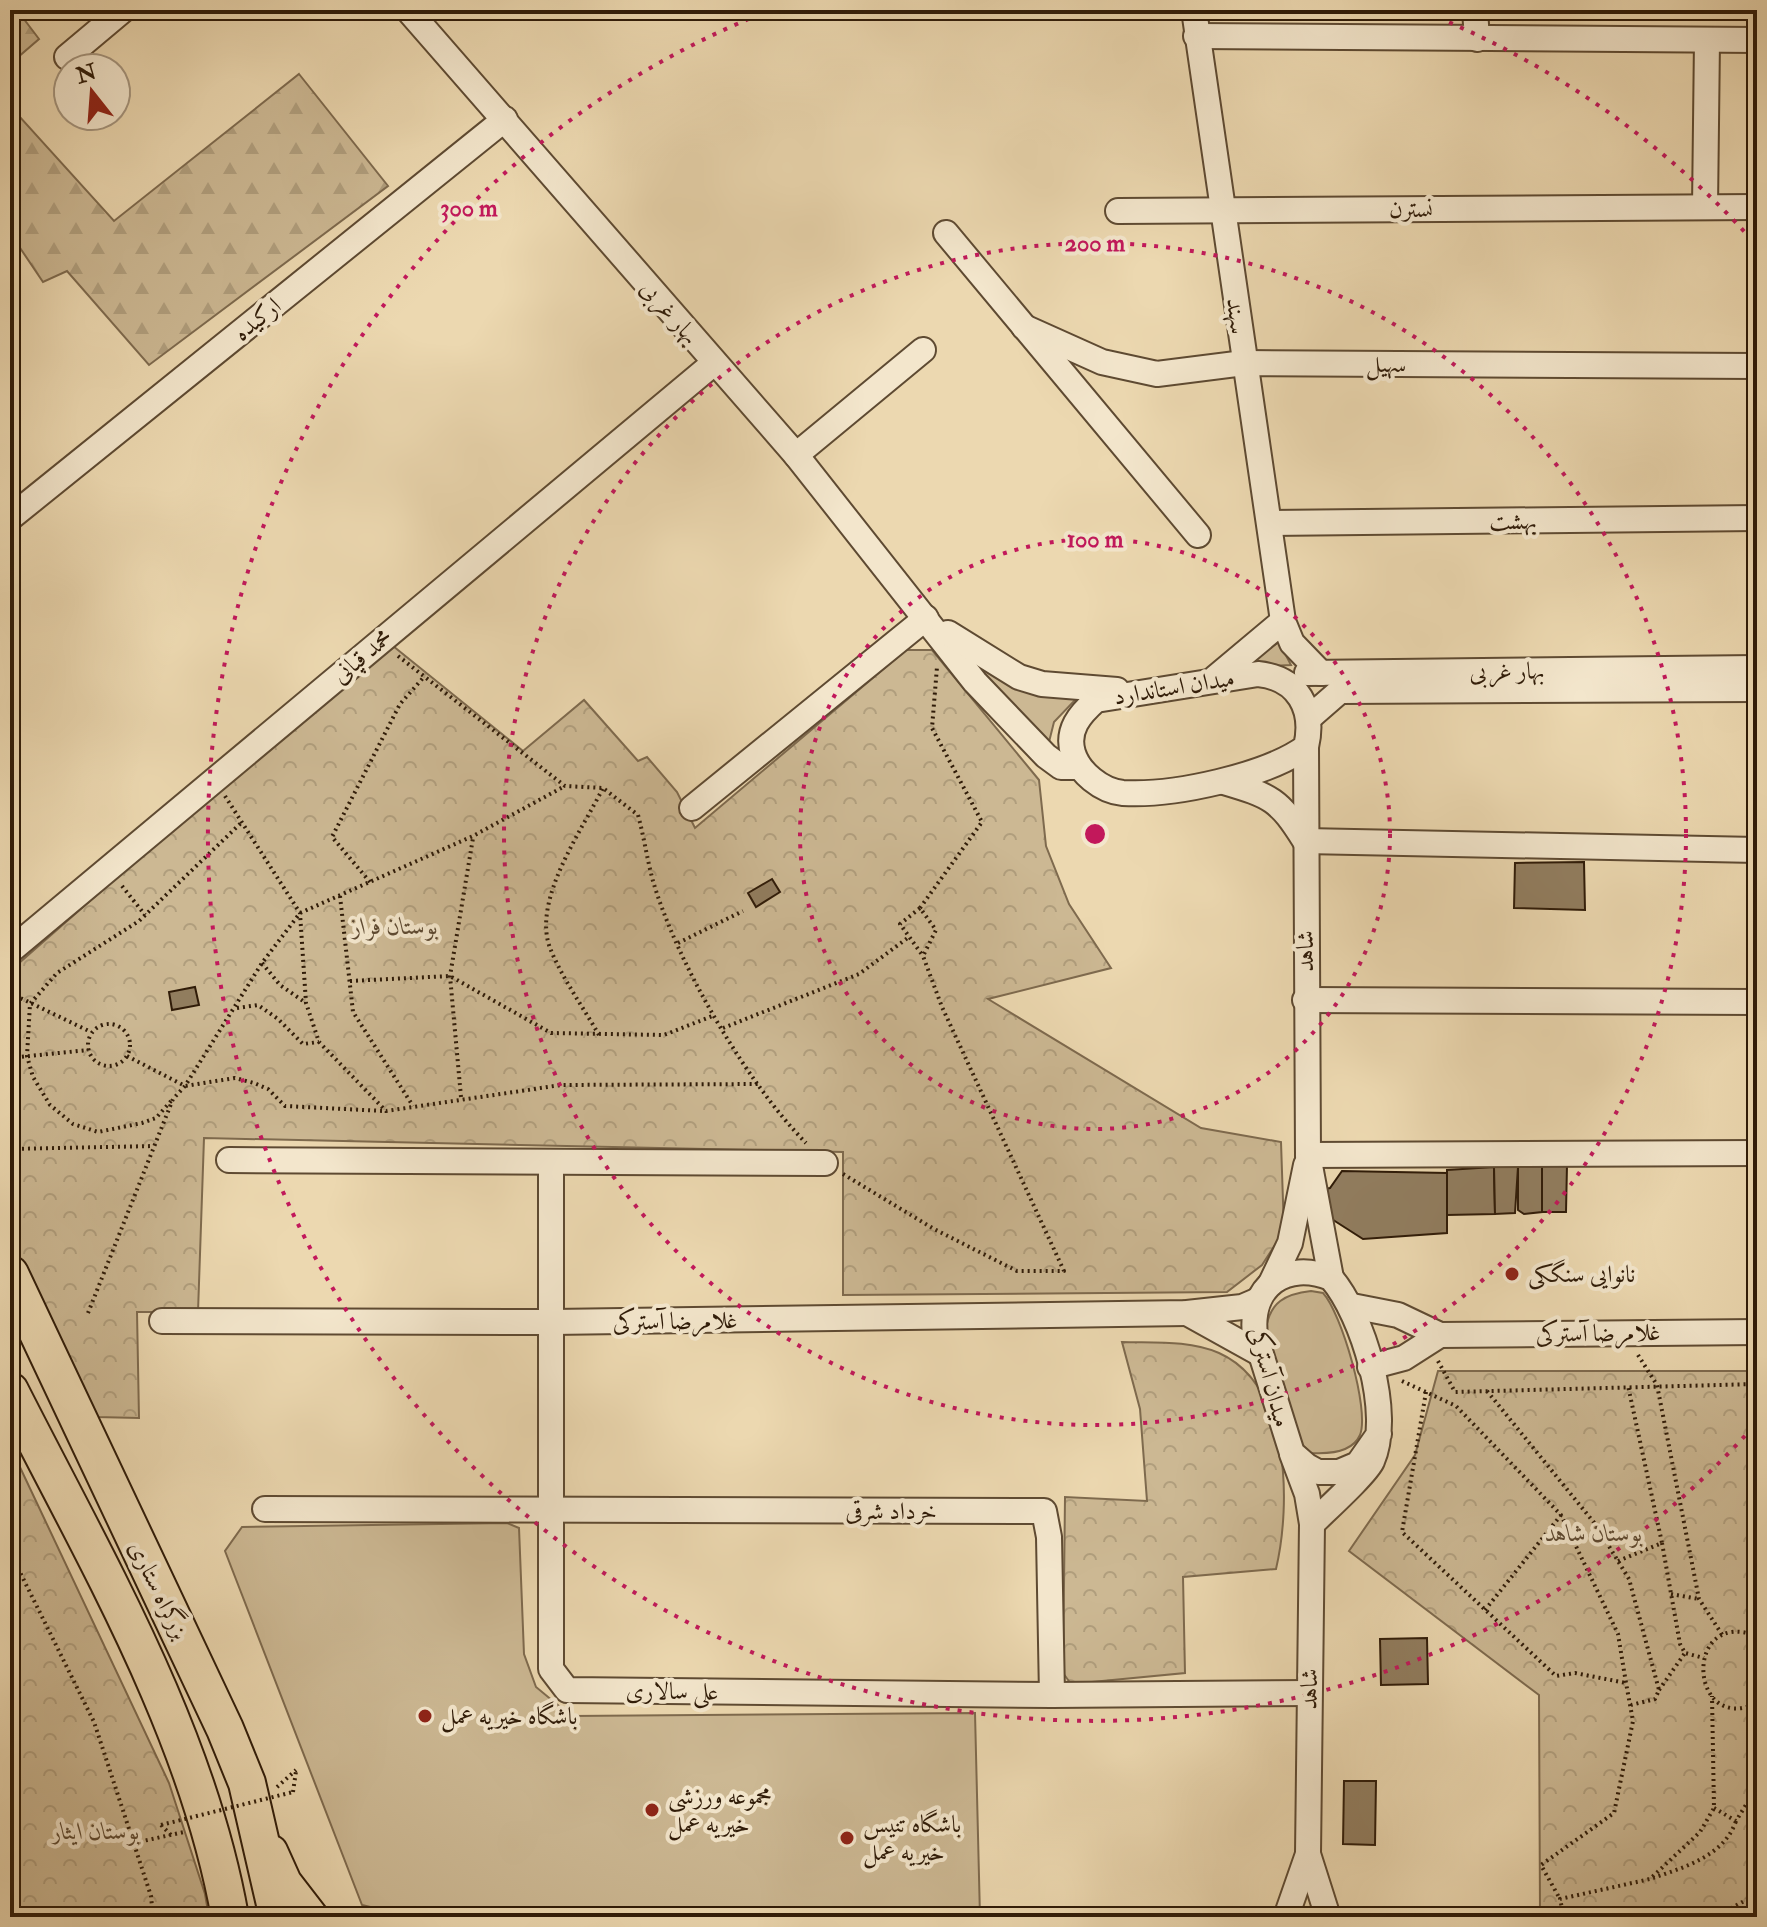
<svg xmlns="http://www.w3.org/2000/svg" width="1767" height="1927" viewBox="0 0 1767 1927" font-family="'IM FELL Double Pica',Amiri,serif">
<defs>
<pattern id="forest-firs" width="22" height="20" patternUnits="userSpaceOnUse" patternTransform="scale(2)"><rect width="22" height="20" fill="#ccb893"/><path d="M5 1l3.5 6h-7zM16 11l3.5 6h-7z" fill="#b09e7d"/></pattern>
<pattern id="park-crowns" width="20" height="18" patternUnits="userSpaceOnUse" patternTransform="scale(2)"><rect width="20" height="18" fill="#ccb893"/><path d="M2 6a3 3 0 1 1 6 0M12 15a3 3 0 1 1 6 0" fill="none" stroke="#b09e7d"/></pattern>
</defs>
<rect width="100%" height="100%" fill="#ecd8b0"/>
<filter id="stains"><feTurbulence type="fractalNoise" baseFrequency=".0025" numOctaves="4"/><feColorMatrix values="0 0 0 0 .2 0 0 0 0 .09 0 0 0 0 .02 0 0 0 .5 -.17"/></filter>
<radialGradient id="worn" r=".72"><stop offset=".6" stop-color="#630" stop-opacity="0"/><stop offset="1" stop-color="#630" stop-opacity=".3"/></radialGradient>
<g fill="#ccb893" stroke="#7e6a4e" stroke-width="2">
<polygon points="1279,642 1291,665 1252,667 1247,663"/>
<polygon points="956,649 1013,685 1078,697 1054,722 1047,750"/>
<path d="M1311,1291L1323,1293C1341,1312 1370,1410 1360,1435C1352,1453 1328,1454 1311,1453L1299,1442L1266,1329C1270,1302 1285,1294 1311,1291Z"/>
<polygon points="507,1523 519,1528 524,1654 536,1687 571,1716 975,1713 980,1917 412,1917 362,1905 225,1551 242,1527"/>
</g>
<g fill="url(#forest-firs)" stroke="#7e6a4e" stroke-width="2">
<polygon points="10,10 17,10 39,39 10,64"/>
<polygon points="299,74 388,186 149,365 67,271 43,282 10,233 10,106 114,221"/>
</g>
<g fill="url(#park-crowns)" stroke="#7e6a4e" stroke-width="2">
<polygon points="393,646 523,751 584,700 638,761 647,757 677,792 695,828 906,650 932,650 1039,780 1046,846 1069,904 1111,968 988,999 1201,1128 1281,1142 1284,1231 1262,1265 1227,1292 843,1295 843,1152 204,1138 198,1312 137,1312 139,1418 96,1417 10,1237 10,971 220,787"/>
<path d="M1122,1342C1154,1343 1189,1340 1219,1353C1291,1385 1291,1505 1276,1569L1183,1577L1185,1673L1071,1684L1063,1673L1065,1497L1147,1501L1140,1409Z"/>
<polygon points="1438,1371 1757,1371 1757,1915 1540,1914 1539,1695 1349,1551 1415,1455"/>
<polygon points="10,1446 169,1783 205,1894 209,1917 10,1917"/>
</g>
<g fill="#917d5f" stroke="#2f1b08" stroke-width="2">
<polygon points="1584,862 1585,910 1514,908 1515,863"/>
<polygon points="772,879 780,892 756,907 748,893"/>
<polygon points="195,987 199,1005 172,1010 169,992"/>
<polygon points="1567,1165 1566,1212 1542,1212 1542,1166"/>
<polygon points="1542,1166 1542,1212 1524,1214 1518,1210 1518,1167"/>
<polygon points="1494,1167 1495,1214 1447,1215 1447,1170"/>
<polygon points="1494,1167 1518,1167 1515,1213 1495,1214"/>
<polygon points="1342,1171 1447,1173 1447,1233 1363,1239 1327,1216 1325,1189 1330,1188"/>
<polygon points="1427,1638 1428,1684 1381,1685 1380,1639"/>
<polygon points="1344,1781 1376,1781 1375,1845 1343,1844"/>
</g>
<g fill="none" stroke-linecap="round" stroke-linejoin="round">
<g stroke="#5e4a32" stroke-width="28">
<g id="minor">
<polyline points="408,10 796,455 975,682 1046,756 1061,767 1077,767"/>
<polyline points="1194,10 1283,621 1292,643 1321,673"/>
<polyline points="1475,10 1477,39"/>
<polyline points="1196,36 1757,40"/>
<polyline points="67,57 123,10"/>
<polyline points="1705,207 1707,40"/>
<polyline points="1118,211 1757,207"/>
<polyline points="946,233 1198,535"/>
<polyline points="1024,327 1102,362 1157,374 1244,363 1757,366"/>
<polyline points="796,455 923,350"/>
<polyline points="10,518 505,119"/>
<polyline points="1270,523 1757,518"/>
<polyline points="948,633 1019,677 1042,684 1117,690"/>
<polyline points="1307,673 1757,668"/>
<path d="M1258,674C1298,678 1315,709 1306,747C1266,776 1173,796 1123,793C1101,791 1079,772 1073,753C1066,730 1080,714 1096,700Z"/>
<polyline points="1215,678 1283,621"/>
<polyline points="1309,718 1340,691 1757,689"/>
<polyline points="1306,747 1308,1155 1331,1278"/>
<path d="M1224,782C1271,796 1279,799 1305,841L1757,850"/>
<polyline points="692,808 926,618"/>
<polyline points="10,951 714,363"/>
<polyline points="1305,1000 1757,1002"/>
<polyline points="1308,1155 1757,1153"/>
<polyline points="229,1160 825,1163"/>
<polyline points="551,1163 551,1669 567,1690 1052,1695 1309,1693"/>
<polyline points="1271,1283 1290,1243 1306,1165"/>
<polyline points="1352,1306 1398,1315 1440,1335 1757,1332"/>
<polyline points="1187,1313 1259,1353"/>
<polyline points="162,1321 553,1322 1187,1313 1242,1307 1256,1301"/>
<polyline points="1370,1367 1404,1358 1440,1335"/>
<polyline points="1292,1454 1307,1494 1312,1524 1308,1854 1328,1917"/>
<polyline points="265,1509 1044,1511 1049,1537 1052,1695"/>
<path d="M1312,1524C1325,1511 1367,1473 1372,1461C1393,1414 1363,1315 1331,1278C1286,1260 1249,1286 1255,1335L1292,1453L1307,1466L1318,1472H1339L1358,1464L1379,1434"/>
<polyline points="1286,1917 1308,1854"/>
</g>
</g>
<g stroke="#2f1b08" stroke-width="34">
<polyline id="major" points="272,1851 286,1882 313,1917"/>
</g>
<g stroke="#2f1b08" stroke-width="40">
<g id="highway">
<polyline points="10,1274 225,1729 247,1783 278,1917"/>
<path d="M10,1391C95,1559 197,1730 230,1917"/>
</g>
</g>
<g stroke="#2f1b08" stroke-width="4" stroke-dasharray="2 4" stroke-linecap="butt">
<path d="M398,656L565,786L603,788L638,815C644,837 647,859 653,881C677,963 746,1082 806,1143"/>
<polyline points="225,796 300,913 306,1003 319,1042 386,1111 561,1085 759,1084"/>
<polyline points="370,882 332,837 400,704 423,678"/>
<polyline points="122,886 145,915"/>
<polyline points="340,896 353,1012 413,1106"/>
<polyline points="920,908 982,822 932,728 937,667"/>
<polyline points="678,943 743,911"/>
<polyline points="262,963 280,985 306,1003"/>
<polyline points="350,981 450,976 551,1033 664,1035 715,1015"/>
<polyline points="10,993 91,1032"/>
<polyline points="237,1008 258,1005 278,1019 303,1044 319,1042"/>
<circle cx="109" cy="1045" r="21"/>
<polyline points="723,1028 859,974 909,937"/>
<path d="M599,1035C583,1007 562,978 550,948C532,900 581,832 603,788"/>
<polyline points="127,1056 185,1086 235,1078 254,1083 268,1089 285,1106 384,1111"/>
<polyline points="10,1058 88,1050"/>
<polyline points="461,1097 450,976 473,838"/>
<polyline points="171,1101 156,1118 142,1123 98,1132 73,1124 50,1105 33,1077 27,1056 30,1004 57,973 139,921 241,823"/>
<polyline points="10,1130 16,1148"/>
<polyline points="10,1149 154,1146"/>
<polyline points="843,1174 934,1229 1017,1271 1064,1271 942,1007 923,956 936,930 920,908 900,924 923,956"/>
<polyline points="88,1313 173,1099 185,1086 262,963 300,913 473,836 565,786"/>
<polyline points="1638,1355 1657,1385 1699,1599 1723,1636"/>
<polyline points="1438,1361 1455,1392 1757,1384"/>
<polyline points="1402,1381 1456,1406 1561,1515 1618,1634 1626,1683 1633,1721 1614,1813 1541,1865 1560,1899"/>
<polyline points="1487,1391 1596,1525 1629,1579 1659,1690 1655,1699 1631,1705"/>
<polyline points="1426,1392 1402,1532 1556,1676 1575,1673 1626,1683"/>
<polyline points="1662,1543 1680,1644 1685,1653 1704,1658"/>
<polyline points="10,1552 94,1722 151,1896 153,1917"/>
<polyline points="1618,1561 1662,1543 1628,1386"/>
<polyline points="1671,1594 1699,1599"/>
<polyline points="1485,1610 1561,1515"/>
<path d="M1757,1636C1682,1607 1689,1736 1757,1703"/>
<polyline points="1659,1690 1685,1653"/>
<polyline points="277,1787 296,1770"/>
<polyline points="293,1792 296,1771"/>
<polyline points="1752,1795 1757,1776"/>
<polyline points="1714,1808 1736,1821 1752,1795 1757,1799"/>
<polyline points="161,1825 171,1835"/>
<polyline points="134,1843 184,1832"/>
<path d="M1653,1878C1685,1867 1724,1856 1736,1821"/>
<polyline points="1564,1917 1560,1899 1650,1879 1700,1832 1714,1808 1712,1696"/>
<polyline points="1715,1917 1757,1894"/>
</g>
<use href="#minor" stroke="#f3e6cc" stroke-width="24"/>
<use href="#major" stroke="#ecd8b0" stroke-width="30"/>
<use href="#highway" stroke="#ecd8b0" stroke-width="36"/>
<polyline stroke="#2f1b08" stroke-width="4" stroke-dasharray="2 4" stroke-linecap="butt" points="161,1825 293,1792"/>
</g>
<g fill="none" stroke="#c2185b" stroke-width="4" stroke-dasharray="4 8">
<circle cx="1095" cy="834" r="295"/>
<circle cx="1095" cy="834" r="591"/>
<path d="M1753 1427A886 886 0 1 1 763 13M1427 13A886 886 0 0 1 1753 241"/>
</g>
<g fill="#8f2418" stroke="#f3e6cc" stroke-width="3">
<circle cx="1512" cy="1274" r="8"/>
<circle cx="425" cy="1716" r="8"/>
<circle cx="652" cy="1810" r="8"/>
<circle cx="847" cy="1838" r="8"/>
</g>
<g text-anchor="middle" stroke-width="8" stroke-linejoin="round" paint-order="stroke">
<g font-size="24" fill="#2f1b08" stroke="#f3e6cc">
<text x="1411" y="217">نسترن</text>
<text transform="translate(670 312) rotate(49)" y="8">بهار غربی</text>
<text transform="translate(1237 316) rotate(83)" y="8">سهند</text>
<text transform="translate(257 319) rotate(-39)" y="8">ارکیده</text>
<text x="1386" y="372">سهیل</text>
<text transform="translate(1513 521) rotate(-1)" y="8">بهشت</text>
<text transform="translate(362 656) rotate(-40)" y="8">محمد قپانی</text>
<text transform="translate(1507 671) rotate(-1)" y="8">بهار غربی</text>
<text transform="translate(1174 687) rotate(-9)" y="8">میدان استاندارد</text>
<text transform="translate(1305 951) rotate(-90)" y="8">شاهد</text>
<text transform="translate(675 1321) rotate(-1)" y="8">غلامرضا آسترکی</text>
<text transform="translate(1598 1333) rotate(-1)" y="8">غلامرضا آسترکی</text>
<text transform="translate(1270 1377) rotate(75)" y="8">میدان آسترکی</text>
<text x="891" y="1519">خرداد شرقی</text>
<text transform="translate(159 1590) rotate(64)" y="8">بزرگراه ستاری</text>
<text transform="translate(1309 1689) rotate(-89)" y="8">شاهد</text>
<text transform="translate(672 1691) rotate(1)" y="8">علی سالاری</text>
</g>
<g font-size="24" font-style="italic" fill="#5e4a32" stroke="#f3e6cc">
<text x="395" y="934">بوستان فراز</text>
<text x="1594" y="1541">بوستان شاهد</text>
<text x="96" y="1839">بوستان ایثار</text>
</g>
<g font-size="24" fill="#2f1b08" stroke="#f3e6cc" text-anchor="start">
<text x="1528" y="1282">نانوایی سنگکی</text>
<text x="441" y="1724">باشگاه خیریه عمل</text>
<text x="668" y="1804">مجموعه ورزشی<tspan x="668" dy="28">خیریه عمل</tspan></text>
<text x="863" y="1832">باشگاه تنیس<tspan x="863" dy="28">خیریه عمل</tspan></text>
</g>
</g>
<circle cx="1095" cy="834" r="12" fill="#c2185b" stroke="#f3e6cc" stroke-width="4"/>
<g font-size="24" text-anchor="middle" font-weight="bold" fill="#c2185b" stroke="#f3e6cc" stroke-width="8" stroke-linejoin="round" paint-order="stroke">
<text x="469" y="216">300 m</text>
<text x="1095" y="251">200 m</text>
<text x="1095" y="547">100 m</text>
</g>
<rect width="1767" height="1927" fill="none" stroke="#ecd8b0" stroke-width="40"/>
<rect x="12" y="12" width="1743" height="1903" fill="none" stroke="#2f1b08" stroke-width="4"/>
<rect x="20" y="20" width="1727" height="1887" fill="none" stroke="#2f1b08" stroke-width="2"/>
<g transform="translate(92 92) rotate(343)"><circle r="38" fill="#f3e6cc" stroke="#a5957e" stroke-width="2"/>
<path d="M0-6L14 30L0 20L-14 30Z" fill="#8f2418"/>
<text y="-12" font-size="22" font-weight="bold" text-anchor="middle" fill="#2f1b08">N</text>
</g>
<rect width="100%" height="100%" filter="url(#stains)"/>
<rect width="100%" height="100%" fill="url(#worn)"/>
</svg>
